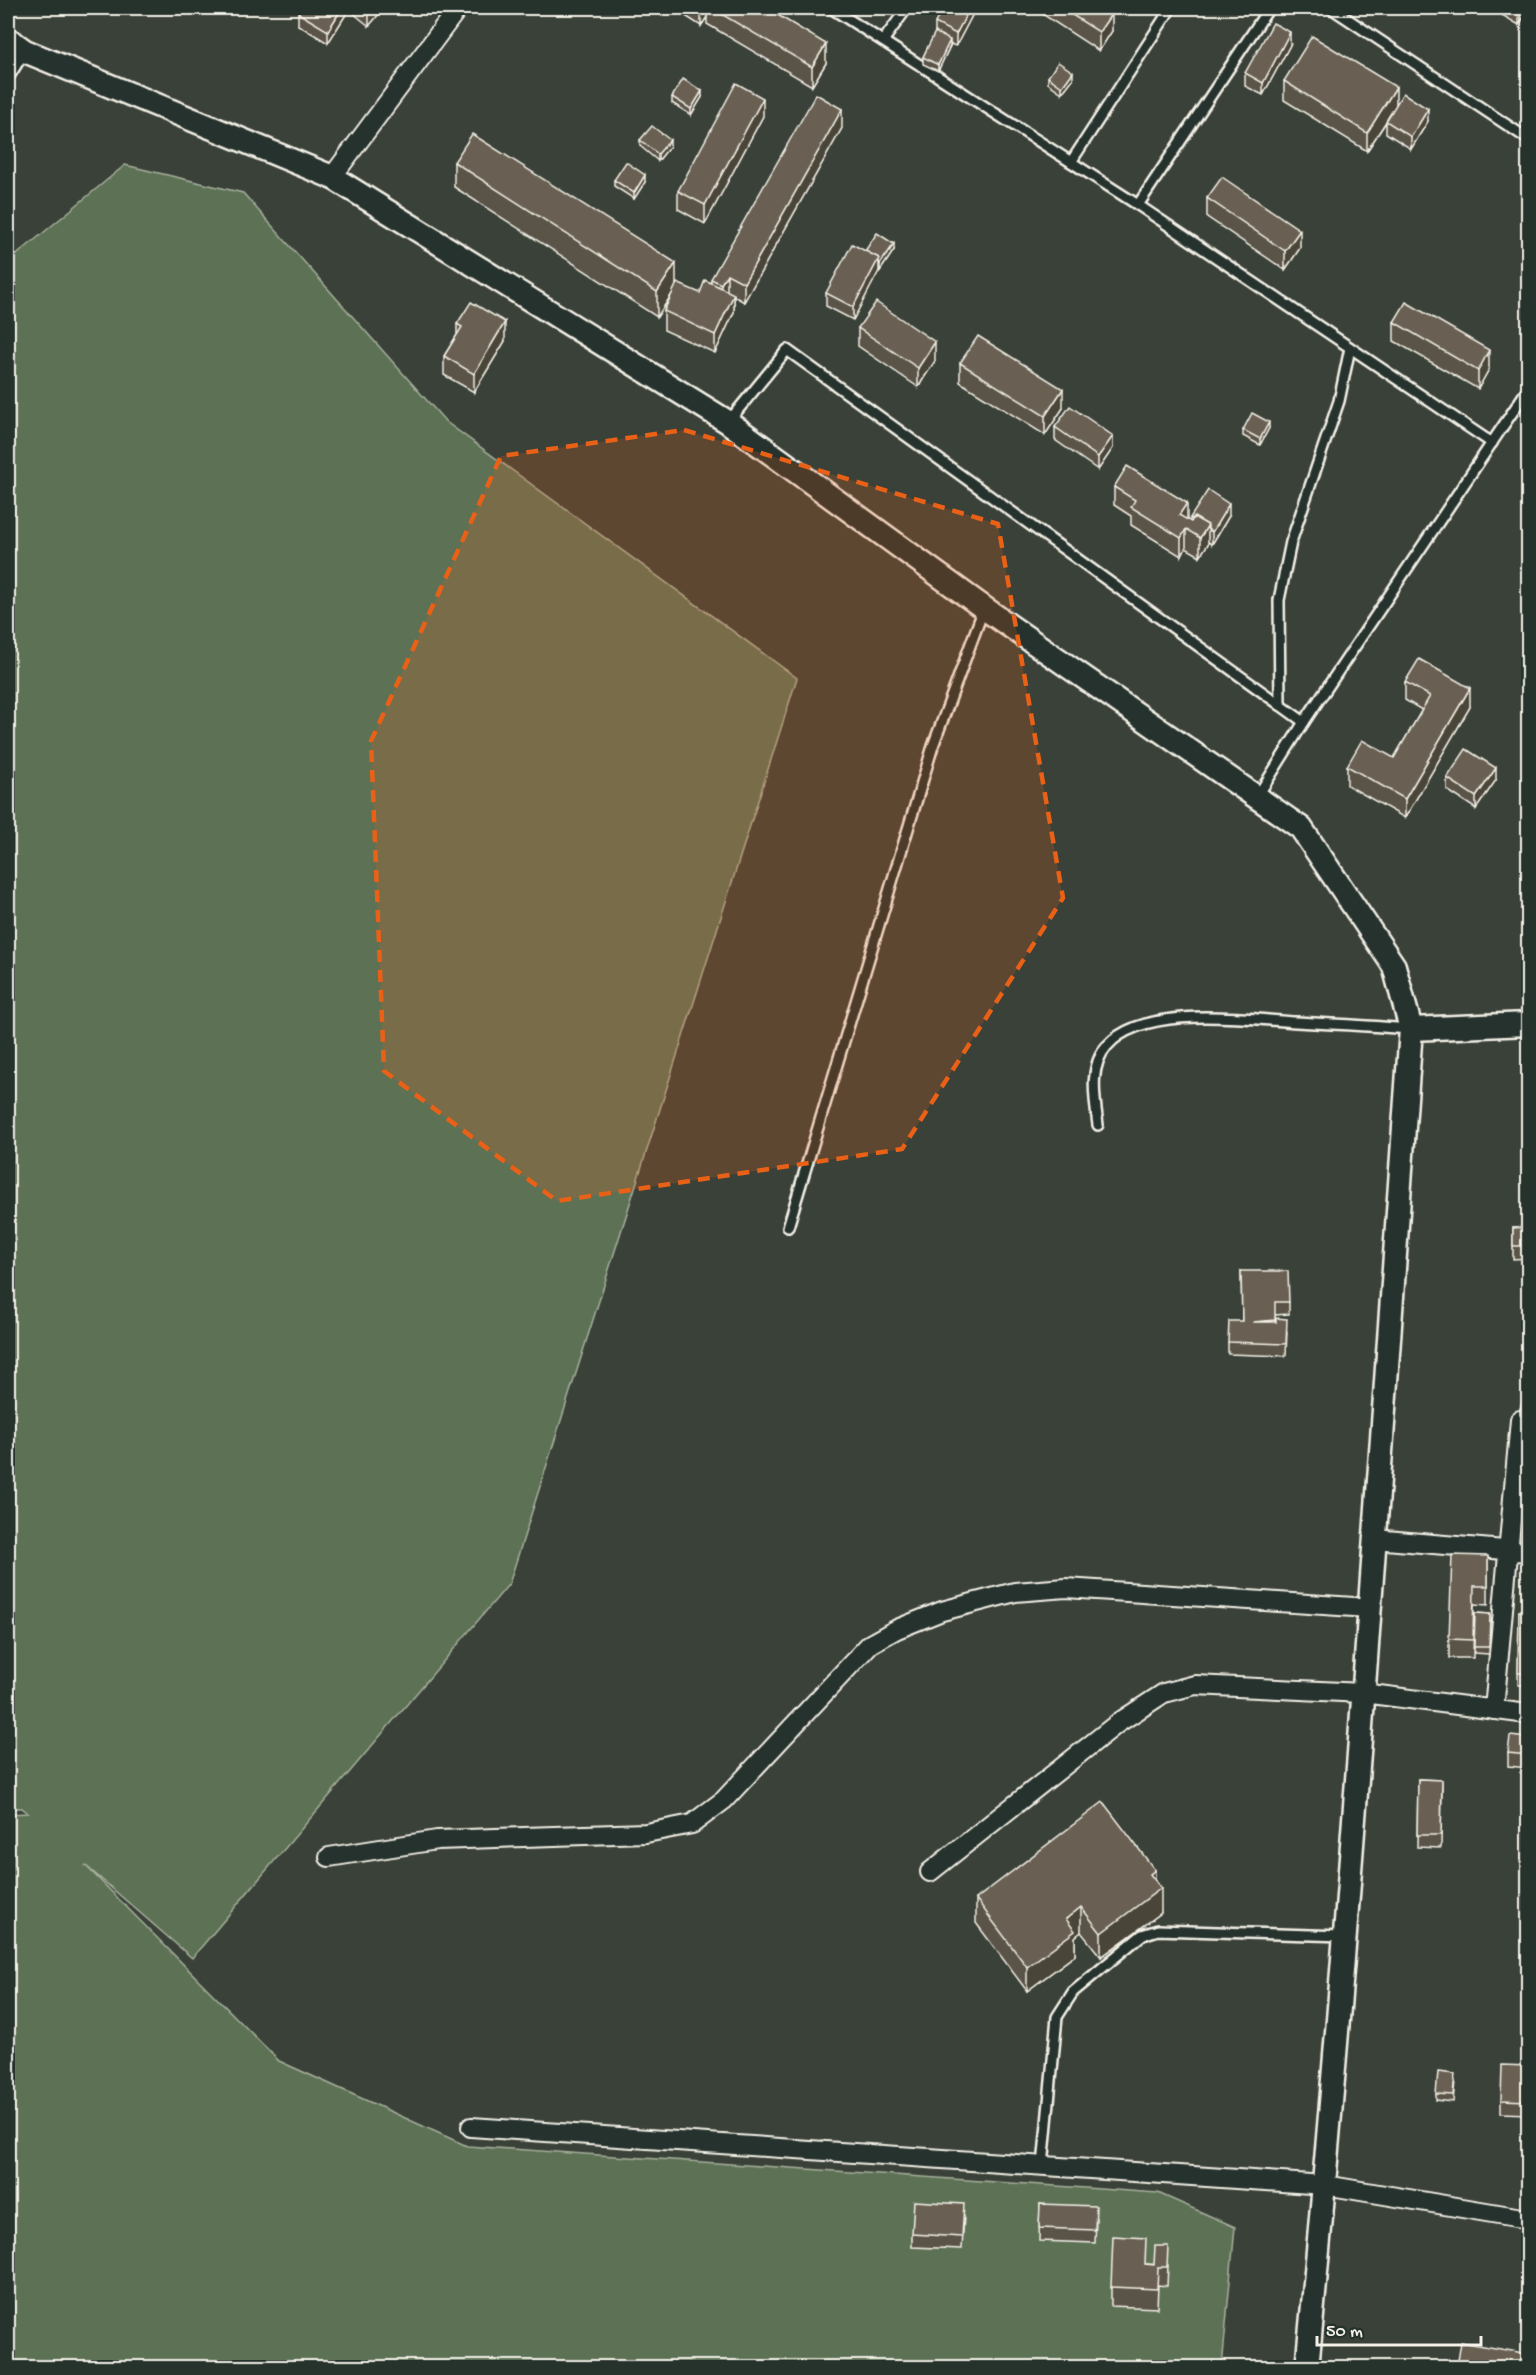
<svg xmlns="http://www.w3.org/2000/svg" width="1536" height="2375" viewBox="0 0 1536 2375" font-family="'Gochi Hand',sans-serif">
<rect width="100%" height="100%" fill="#3a4138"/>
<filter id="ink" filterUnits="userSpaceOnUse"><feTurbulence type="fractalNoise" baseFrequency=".0167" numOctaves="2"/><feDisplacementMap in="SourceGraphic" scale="12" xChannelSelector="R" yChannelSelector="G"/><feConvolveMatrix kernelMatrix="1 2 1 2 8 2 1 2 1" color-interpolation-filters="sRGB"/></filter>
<g filter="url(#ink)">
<polygon fill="#5d7155" stroke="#a8b19e" stroke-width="1.5" points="125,165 243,193 446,422 797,678 509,1584 192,1958 85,1865 279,2061 467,2146 1158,2193 1235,2227 1222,2367 8,2367 8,1814 28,1813 22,1808 8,1808 8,262"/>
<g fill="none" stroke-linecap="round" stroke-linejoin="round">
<g stroke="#f4f1e8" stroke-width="14">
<g id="service">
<polyline points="831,8 1138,205"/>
<polyline points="1269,8 1138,205 1492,443"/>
<polyline points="1331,8 1528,139"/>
<polyline points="883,41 907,8"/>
<polyline points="8,78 25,51"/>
<polyline points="1071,162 1171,8"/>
<polyline points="728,422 787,350 1304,722"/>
<polyline points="1280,705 1279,600 1291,542 1339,401 1350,348"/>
<polyline points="1257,797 1304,722 1528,389"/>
<path d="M1098,1125C1095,1100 1088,1067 1107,1046C1143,1004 1246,1019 1296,1022C1334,1024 1372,1026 1410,1029"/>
<polyline points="788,1227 933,746 984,608"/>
<polyline points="1043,2166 1057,2017 1073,1992 1142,1935 1158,1930 1344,1936"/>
</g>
</g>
<g stroke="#f4f1e8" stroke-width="22">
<g id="minor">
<polyline points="332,177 458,8"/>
<polyline points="1374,1539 1528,1552"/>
<polyline points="1494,1710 1520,1420"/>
<polyline points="329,1857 437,1840 646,1833 692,1824 724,1800 870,1644 897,1629 942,1611 1015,1592 1066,1588 1369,1608"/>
<polyline points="930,1872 1118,1723 1164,1693 1195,1685 1363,1693 1528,1714"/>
<polyline points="471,2127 1325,2185 1528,2219"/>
</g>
</g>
<g stroke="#f4f1e8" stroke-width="27">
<g id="tertiary">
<path d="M8,39L25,51L332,177L728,422L984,608L1301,828L1394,966L1411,1029C1379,1475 1350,1922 1307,2368"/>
<polyline points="1411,1029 1528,1024"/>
</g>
</g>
<use href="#service" stroke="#26332d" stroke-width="9"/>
<use href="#minor" stroke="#26332d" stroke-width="18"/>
<use href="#tertiary" stroke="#26332d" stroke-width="22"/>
</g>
<g fill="#5a5347" stroke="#f4f1e8" stroke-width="1.5">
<polygon points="302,8 350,8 328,43 298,25 298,13"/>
<polygon points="353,8 384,8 369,26 353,13"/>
<polygon points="684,8 784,8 779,16 826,63 812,86 707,24 707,17 701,26 684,15"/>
<polygon points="976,8 956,46 950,44 950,46 938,71 923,64 923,57 935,33 935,23"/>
<polygon points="1033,8 1105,8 1112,31 1099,51"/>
<polygon points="1490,8 1528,8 1528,10 1519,25"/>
<polygon points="1290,45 1263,95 1245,86 1245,73"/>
<polygon points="1048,77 1073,79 1062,93 1048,83"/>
<polygon points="1284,81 1396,105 1428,121 1411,149 1386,133 1386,122 1367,151 1284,100"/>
<polygon points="672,97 702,97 691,115 672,103"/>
<polygon points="763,116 705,224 678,209 678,191"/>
<polygon points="842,128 744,302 734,296 734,312 715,353 664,330 664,311 672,293 657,317 454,187 454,162 676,286 700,293 711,283 711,279"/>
<polygon points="640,140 670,146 658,161 640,146"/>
<polygon points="614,180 645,182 634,199 614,186"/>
<polygon points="1207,198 1300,248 1285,270 1207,217"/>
<polygon points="894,250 880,271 879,270 853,320 826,306 826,293 865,251"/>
<polygon points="1394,322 1489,369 1478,389 1394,341"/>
<polygon points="457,324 505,341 474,392 444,375 444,356 457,335"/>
<polygon points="858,328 935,361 918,387 858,346"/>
<polygon points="960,363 1063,408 1045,435 960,382"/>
<polygon points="1055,427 1113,448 1098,470 1055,440"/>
<polygon points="1269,428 1260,445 1243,436 1243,430"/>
<polygon points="1114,487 1190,522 1190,518 1229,516 1212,544 1208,542 1208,544 1200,556 1186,548 1181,556 1131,525 1131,516 1114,505"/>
<polygon points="1405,682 1470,707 1405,818 1347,785 1347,766 1394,758 1422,710 1405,700"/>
<polygon points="1447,778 1496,780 1476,809 1447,790"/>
<polygon points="1528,1227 1528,1258 1513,1259 1513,1228"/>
<polygon points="1241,1271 1289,1302 1289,1314 1275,1315 1275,1322 1287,1331 1286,1356 1228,1354 1228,1342 1242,1321"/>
<polygon points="1528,1396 1528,1417 1520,1415 1520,1409"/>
<polygon points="1488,1556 1488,1605 1474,1604 1473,1658 1449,1658 1449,1639"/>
<polygon points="1519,1611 1528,1611 1528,1685 1518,1685"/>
<polygon points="1475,1613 1490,1614 1489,1654 1474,1653"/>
<polygon points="1528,1738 1528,1768 1508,1766 1508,1753"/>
<polygon points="1418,1779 1442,1780 1441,1848 1417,1847"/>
<polygon points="1155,1881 1161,1913 1101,1957 1081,1932 1075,1937 1075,1955 1027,1991 976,1923 976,1899"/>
<polygon points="1528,2066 1528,2114 1501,2113 1501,2100"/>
<polygon points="1455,2081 1453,2102 1436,2100 1436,2094"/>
<polygon points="1040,2204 1096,2218 1095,2243 1039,2241"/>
<polygon points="964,2216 962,2249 912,2247 912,2234"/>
<polygon points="1146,2264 1168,2265 1167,2286 1158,2285 1157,2308 1111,2306 1111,2287"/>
</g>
<g fill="#4a4439" stroke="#f4f1e8" stroke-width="1.5">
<polygon points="342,8 350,8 328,43 328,31"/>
<polygon points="374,8 384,8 369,26 369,14"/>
<polygon points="705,8 707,8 707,17 701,26 701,14"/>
<polygon points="773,8 784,8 771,30 771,11"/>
<polygon points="970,8 976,8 956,46 956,34"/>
<polygon points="1519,8 1528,8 1528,10 1519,25"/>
<polygon points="1112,13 1112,31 1099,51 1099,32"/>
<polygon points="1290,32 1290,45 1263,95 1263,83"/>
<polygon points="950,40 950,46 938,71 938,65"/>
<polygon points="826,44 826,63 812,86 812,67"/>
<polygon points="1073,72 1073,79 1062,93 1062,87"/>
<polygon points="1396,87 1396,106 1367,151 1367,133"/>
<polygon points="702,91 702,97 691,115 691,109"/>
<polygon points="763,98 763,116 705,224 705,205"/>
<polygon points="842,109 842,128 744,302 744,283"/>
<polygon points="1428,109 1428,121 1411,149 1411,137"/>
<polygon points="670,140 670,146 658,161 658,154"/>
<polygon points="645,175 645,182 634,199 634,193"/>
<polygon points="1300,230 1300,248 1285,270 1285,251"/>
<polygon points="894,244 894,250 880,271 880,264"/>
<polygon points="879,258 879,271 853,320 853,307"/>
<polygon points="676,263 676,288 657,317 657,292"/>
<polygon points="727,274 727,292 721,303 721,284"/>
<polygon points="734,294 734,312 715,353 715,335"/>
<polygon points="505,322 505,341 474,392 474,374"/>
<polygon points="935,342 935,361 918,387 918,368"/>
<polygon points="1489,350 1489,369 1478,389 1478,371"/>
<polygon points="1063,389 1063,408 1045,435 1045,416"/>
<polygon points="1269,422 1269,428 1260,445 1260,439"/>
<polygon points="1113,436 1113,448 1098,470 1098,457"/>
<polygon points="1187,503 1187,521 1179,515"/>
<polygon points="1229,504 1229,516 1212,544 1212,532"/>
<polygon points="1208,525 1208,544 1200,556 1200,538"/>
<polygon points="1186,529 1186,548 1181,556 1181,538"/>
<polygon points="1470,688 1470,707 1405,818 1405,799"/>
<polygon points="1496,768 1496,780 1476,809 1476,797"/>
<polygon points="1155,1870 1155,1892 1161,1888 1161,1913 1101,1957 1101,1933 1150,1874"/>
<polygon points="1081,1907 1081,1932 1075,1937 1075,1955 1027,1991 1027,1967 1066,1919"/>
<polygon points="1524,2353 1524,2365 1523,2367 1521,2367"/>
</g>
<g fill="#696152" stroke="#f4f1e8" stroke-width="1.5">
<polygon points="302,8 342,8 328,31 298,13"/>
<polygon points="361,8 374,8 369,14"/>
<polygon points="691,8 705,8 701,14"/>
<polygon points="711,8 773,8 771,11 826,44 812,67"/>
<polygon points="943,8 970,8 956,34 935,23"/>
<polygon points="1061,8 1105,8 1112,13 1099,32"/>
<polygon points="1273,23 1290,32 1263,83 1245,73"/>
<polygon points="935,32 950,40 938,65 923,57"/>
<polygon points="1312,36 1396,87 1367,133 1284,81"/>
<polygon points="1058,62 1073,72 1062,87 1048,77"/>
<polygon points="683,79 702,91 691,109 672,97"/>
<polygon points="736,83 763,98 705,205 678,191"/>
<polygon points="1403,93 1428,109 1411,137 1386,121"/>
<polygon points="816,94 842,109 744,283 727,274 721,284 711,279"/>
<polygon points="652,126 670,140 658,154 640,140"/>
<polygon points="472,134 676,263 657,292 454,162"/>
<polygon points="626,162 645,175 634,193 614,180"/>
<polygon points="1222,177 1300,230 1285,251 1207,198"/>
<polygon points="877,233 894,244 880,264 879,263 879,258 865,251"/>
<polygon points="852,244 879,258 853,307 826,293"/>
<polygon points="705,280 734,294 715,335 664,311 677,283 700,293"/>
<polygon points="471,302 505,322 474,374 444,356 462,327 457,324"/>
<polygon points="876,302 935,342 918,368 858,328"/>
<polygon points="1406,302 1489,350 1478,371 1394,322"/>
<polygon points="978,336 1063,389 1045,416 960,363"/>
<polygon points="1070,406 1113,436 1098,457 1055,427"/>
<polygon points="1252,413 1269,422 1260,439 1243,430"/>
<polygon points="1127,466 1187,503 1179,515 1191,522 1194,517 1208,525 1200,538 1186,529 1181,538 1131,507 1135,500 1114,487"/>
<polygon points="1208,490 1229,504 1212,532 1208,529 1208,525 1194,517 1192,519 1190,518"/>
<polygon points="1419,659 1470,688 1405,799 1347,766 1362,740 1394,758 1430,696 1405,682"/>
<polygon points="1466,749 1496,768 1476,797 1447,778"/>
<polygon points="1528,1227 1528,1246 1513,1246 1513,1228"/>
<polygon points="1241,1271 1288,1271 1289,1302 1275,1302 1275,1320 1253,1322 1276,1322 1276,1318 1287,1319 1286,1344 1228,1342 1229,1321 1242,1321"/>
<polygon points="1524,1394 1528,1396 1528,1411 1520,1409"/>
<polygon points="1452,1555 1488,1556 1488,1586 1474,1586 1473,1640 1449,1639"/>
<polygon points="1519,1611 1528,1611 1528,1673 1518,1673"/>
<polygon points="1475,1613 1490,1614 1489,1647 1474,1647"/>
<polygon points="1510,1736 1528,1738 1528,1755 1508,1753"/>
<polygon points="1418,1779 1442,1780 1441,1835 1417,1835"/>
<polygon points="1103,1802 1155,1870 1150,1874 1161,1888 1101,1933 1081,1907 1066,1919 1075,1931 1027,1967 976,1899"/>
<polygon points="1502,2065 1528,2066 1528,2101 1501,2100"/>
<polygon points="1438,2072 1455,2074 1453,2095 1436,2094"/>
<polygon points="914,2201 964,2204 962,2237 912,2234"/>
<polygon points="1040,2204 1096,2206 1095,2230 1039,2228"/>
<polygon points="1113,2236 1146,2238 1145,2264 1154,2265 1155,2246 1168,2246 1167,2267 1158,2267 1157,2289 1111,2287"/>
<polygon points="1461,2342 1524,2353 1521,2367 1457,2367"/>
</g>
</g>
<path fill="#e96117" fill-opacity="0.2" stroke="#e96117" stroke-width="4.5" stroke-dasharray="12 8" stroke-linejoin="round" d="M684,430L998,524L1063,898L902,1149L557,1201L384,1071L371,741L501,456Z"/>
<rect width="1536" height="2375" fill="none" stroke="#26332d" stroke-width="30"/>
<rect x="15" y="15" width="1506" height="2345" fill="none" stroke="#f4f1e8" stroke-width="2" filter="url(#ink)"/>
<path d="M1317 2336v9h164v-9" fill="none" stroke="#f4f1e8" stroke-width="3"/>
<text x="1326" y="2336" font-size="18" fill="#f4f1e8" stroke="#26332d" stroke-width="4.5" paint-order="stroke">50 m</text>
</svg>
